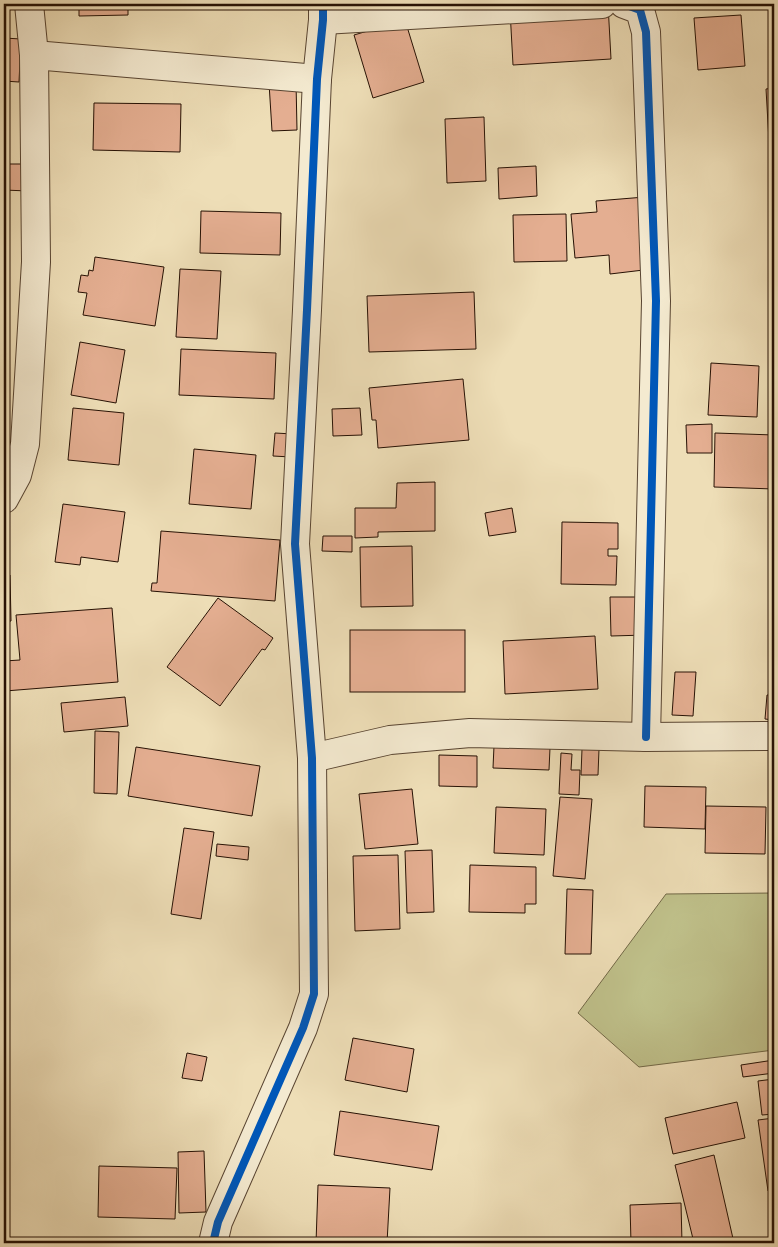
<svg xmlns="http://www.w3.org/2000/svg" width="778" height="1247" viewBox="0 0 778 1247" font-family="'IM FELL DW Pica',serif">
<rect width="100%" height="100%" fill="#eedeb7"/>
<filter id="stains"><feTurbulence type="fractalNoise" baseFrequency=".004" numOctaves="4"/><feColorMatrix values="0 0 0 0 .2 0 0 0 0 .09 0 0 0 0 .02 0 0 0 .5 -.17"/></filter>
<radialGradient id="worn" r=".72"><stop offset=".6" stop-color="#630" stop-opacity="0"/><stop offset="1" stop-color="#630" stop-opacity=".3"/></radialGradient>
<polygon fill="#bfc08a" stroke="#726847" points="774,893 774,1050 639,1067 578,1013 666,894"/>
<g fill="#e4ae91" stroke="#261104">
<polygon points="79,4 128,4 128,15 79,16"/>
<polygon points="258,4 310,4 310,6 258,8"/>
<polygon points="608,4 611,59 513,65 510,10"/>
<polygon points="741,15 745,66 698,70 694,18"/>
<polygon points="405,20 424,82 373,98 354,35"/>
<polygon points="4,38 21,39 19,82 4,81"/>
<polygon points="296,82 297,130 272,131 269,83"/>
<polygon points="774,88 774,141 769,141 766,89"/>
<polygon points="94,103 181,104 180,152 93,150"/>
<polygon points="484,117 486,181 447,183 445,119"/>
<polygon points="4,164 29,164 28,191 4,190"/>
<polygon points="536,166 537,196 499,199 498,168"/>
<polygon points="645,197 652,269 610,274 609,255 575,258 571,214 597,212 596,201"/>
<polygon points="201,211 281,213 280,255 200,253"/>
<polygon points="566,214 567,261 514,262 513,215"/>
<polygon points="95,257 164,267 155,326 83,315 87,293 78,292 81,275 88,276 89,270 93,271"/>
<polygon points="180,269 221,271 217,339 176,337"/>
<polygon points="474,292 476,349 369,352 367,296"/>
<polygon points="80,342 125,350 116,403 71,395"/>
<polygon points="181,349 276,353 274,399 179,395"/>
<polygon points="711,363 759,366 757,417 708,415"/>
<polygon points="463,379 469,440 378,448 376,420 372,420 369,388"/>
<polygon points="73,408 124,413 119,465 68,460"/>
<polygon points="360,408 362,435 333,436 332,409"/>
<polygon points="712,424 712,453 687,453 686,425"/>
<polygon points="275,433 293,434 291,457 273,456"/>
<polygon points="715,433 774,435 774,489 714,487"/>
<polygon points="194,449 256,455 251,509 189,504"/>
<polygon points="435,482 435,531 378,532 378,537 355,538 355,508 396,508 397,483"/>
<polygon points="63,504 125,512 118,562 81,557 80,565 55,562"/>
<polygon points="512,508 516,532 489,536 485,513"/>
<polygon points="562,522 618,523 618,549 608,549 608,556 617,556 616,585 561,584"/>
<polygon points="161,531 280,540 275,601 151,591 152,583 157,583"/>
<polygon points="323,536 352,536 352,552 322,551"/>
<polygon points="412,546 413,606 361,607 360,547"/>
<polygon points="10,575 11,621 4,622 4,576"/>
<polygon points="610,597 644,597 646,635 611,636"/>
<polygon points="218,598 273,638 265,650 262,649 220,706 167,667"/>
<polygon points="112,608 118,682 5,691 4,661 20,660 16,615"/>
<rect x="350" y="630" width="115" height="62"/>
<polygon points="595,636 598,689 505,694 503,641"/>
<polygon points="675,672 696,672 693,716 672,715"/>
<polygon points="767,695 774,695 774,720 765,719"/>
<polygon points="125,697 128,726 64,732 61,703"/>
<polygon points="95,731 119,732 117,794 94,793"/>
<polygon points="494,746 550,748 549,770 493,768"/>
<polygon points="136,747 260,766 252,816 128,796"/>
<polygon points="582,749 599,749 598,775 581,775"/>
<polygon points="561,753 572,754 571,770 580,770 579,795 559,794"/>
<polygon points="439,755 477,756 477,787 439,786"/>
<polygon points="645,786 706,787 705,829 644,827"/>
<polygon points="412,789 418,844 365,849 359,794"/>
<polygon points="560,797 592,799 585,879 553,876"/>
<polygon points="706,806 766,807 765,854 705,853"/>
<polygon points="496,807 546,809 544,855 494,853"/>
<polygon points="184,828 214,832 201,919 171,914"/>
<polygon points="217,844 249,847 248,860 216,856"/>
<polygon points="432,850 434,912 407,913 405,851"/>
<polygon points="398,855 400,929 355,931 353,856"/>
<polygon points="470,865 536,867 536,904 525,904 525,913 469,912"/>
<polygon points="567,889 593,890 591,954 565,954"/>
<polygon points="353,1038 414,1049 407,1092 345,1080"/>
<polygon points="187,1053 207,1057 202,1081 182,1078"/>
<polygon points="774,1060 774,1073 743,1077 741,1065"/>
<polygon points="774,1079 774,1114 762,1115 758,1081"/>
<polygon points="737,1102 745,1138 673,1154 665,1118"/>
<polygon points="340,1111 439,1126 432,1170 334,1155"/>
<polygon points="774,1118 774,1190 768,1191 758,1120"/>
<polygon points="204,1151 206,1212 179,1213 178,1152"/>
<polygon points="714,1155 734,1243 694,1243 675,1165"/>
<polygon points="99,1166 177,1168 175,1219 98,1217"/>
<polygon points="318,1185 390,1188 387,1243 316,1243"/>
<polygon points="681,1203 682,1243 631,1243 630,1205"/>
</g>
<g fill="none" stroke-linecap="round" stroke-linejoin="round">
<g stroke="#584431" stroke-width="30">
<g id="street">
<polyline points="624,4 640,10 646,32 656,301 646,737"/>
<polyline points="323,20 602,4"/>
<polyline points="34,55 317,79"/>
<polyline points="4,499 17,475 25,444 36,262 34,55 29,4"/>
<polyline points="312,758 390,740 470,733 646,737 774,736"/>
<polyline points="213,1243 218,1222 303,1028 314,994 312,758 295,544 307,310 317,79 323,20 323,4"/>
</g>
</g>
<use href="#street" stroke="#f4ead0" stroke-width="28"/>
<g stroke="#f4ead0" stroke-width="11">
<g id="cycleway">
<polyline points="624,4 640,10 646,32 656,301 646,737"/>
<polyline points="213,1243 218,1222 303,1028 314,994 312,758 295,544 307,310 317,79 323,20 323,4"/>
</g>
</g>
<use href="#cycleway" stroke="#0057b8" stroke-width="8"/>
</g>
<rect width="778" height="1247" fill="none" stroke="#eedeb7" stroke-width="20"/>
<rect x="5" y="5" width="768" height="1237" fill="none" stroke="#261104" stroke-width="2.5"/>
<rect x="10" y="10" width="758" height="1227" fill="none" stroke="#261104"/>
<rect width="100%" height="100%" filter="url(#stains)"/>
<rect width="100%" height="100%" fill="url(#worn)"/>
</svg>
